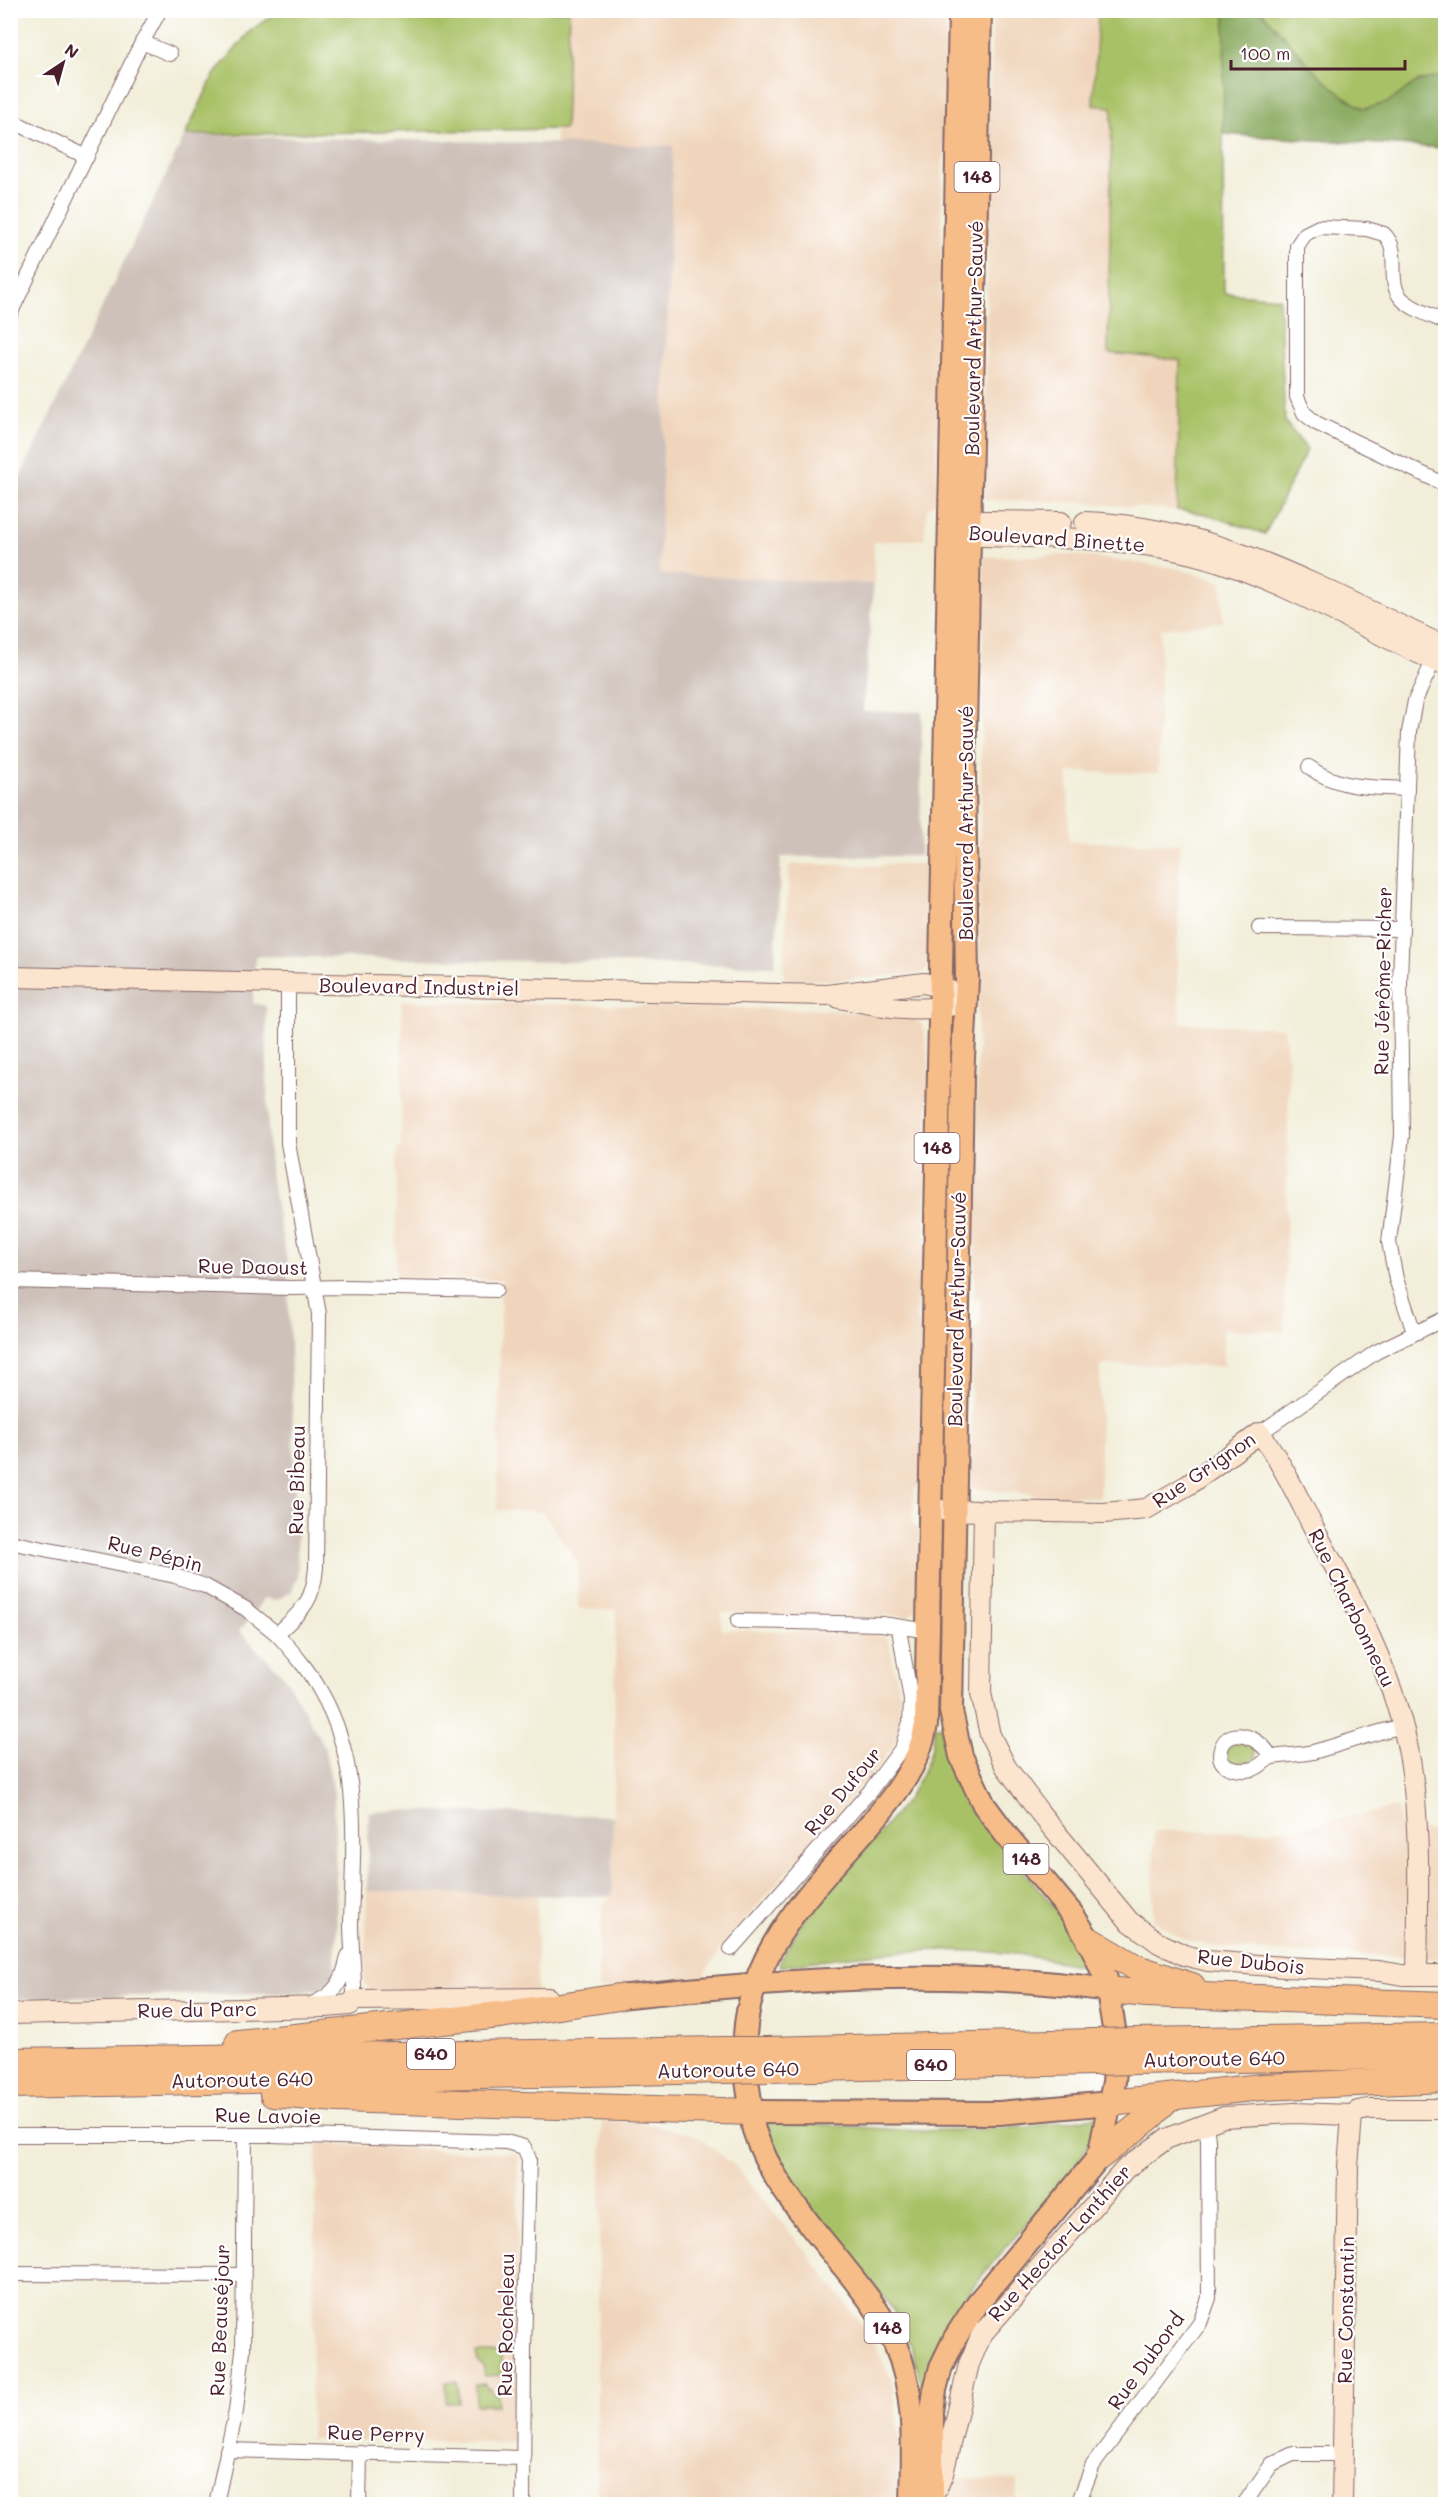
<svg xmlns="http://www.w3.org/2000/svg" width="1456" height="2515" viewBox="0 0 1456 2515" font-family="Mali,sans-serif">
<rect width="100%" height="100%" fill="#fff"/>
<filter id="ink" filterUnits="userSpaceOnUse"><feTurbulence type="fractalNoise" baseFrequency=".0167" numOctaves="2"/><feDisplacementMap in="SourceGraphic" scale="12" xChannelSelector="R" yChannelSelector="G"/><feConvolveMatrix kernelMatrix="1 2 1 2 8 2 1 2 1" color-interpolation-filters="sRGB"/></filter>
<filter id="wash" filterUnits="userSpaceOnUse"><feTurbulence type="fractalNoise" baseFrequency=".008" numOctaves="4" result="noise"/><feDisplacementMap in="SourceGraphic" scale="24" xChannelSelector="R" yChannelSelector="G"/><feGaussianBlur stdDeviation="1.35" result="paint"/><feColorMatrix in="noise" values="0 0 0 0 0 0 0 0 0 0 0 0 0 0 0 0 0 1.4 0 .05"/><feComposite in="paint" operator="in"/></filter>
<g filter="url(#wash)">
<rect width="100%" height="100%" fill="#f2eed9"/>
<g fill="#f0d5bc">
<polygon points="561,11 946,11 936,502 927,509 924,539 874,542 874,584 659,575 673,146 555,145"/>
<polygon points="993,11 1098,14 1093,104 1112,107 1108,353 1180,360 1177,510 1077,502 985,500 988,131"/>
<polygon points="1076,555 1175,568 1222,582 1223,622 1161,629 1158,773 1068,772 1069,841 1180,844 1177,979 1181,1023 1284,1028 1289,1070 1284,1332 1223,1329 1223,1366 1100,1365 1100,1497 1038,1495 970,1488 972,1332 979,1325 982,1299 974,1297 984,557"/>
<polygon points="792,864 880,866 888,864 933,864 931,965 928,969 920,974 836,980 783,979 789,868"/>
<polygon points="402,1001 831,1010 915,1019 922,1025 924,1030 929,1064 924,1286 917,1294 916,1321 923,1327 921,1480 914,1492 913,1523 920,1531 918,1606 914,1612 907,1616 884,1615 883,1618 779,1616 722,1612 721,1630 833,1632 876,1634 884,1637 889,1643 900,1697 899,1727 893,1745 881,1763 724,1944 701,1981 599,1989 597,1969 603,1903 612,1897 616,1610 578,1608 578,1563 543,1512 497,1510 501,1280 396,1277 397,1148 400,1148 401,1143"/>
<polygon points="1397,1807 1404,1832 1445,1829 1445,1959 1262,1951 1215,1947 1181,1938 1153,1921 1154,1831 1260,1831 1309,1826"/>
<polygon points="367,1891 537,1895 537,1993 371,1990 364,1982 363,1976 365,1976"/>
<polygon points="602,2121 646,2123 696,2135 738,2169 822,2272 872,2338 893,2383 899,2439 896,2504 597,2504 597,2340"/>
<polygon points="317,2143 518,2154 517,2442 310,2439"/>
<polygon points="952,2478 1017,2480 1016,2504 951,2504"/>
</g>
<g fill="#cec1b9">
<polygon points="185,135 673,146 659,574 874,584 863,711 922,712 920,856 781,857 775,966 255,956 253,1003 266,1006 268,1137 271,1180 287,1260 298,1576 292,1591 277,1600 265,1598 239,1631 285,1677 324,1746 334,1792 337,1936 334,1975 321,1989 302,1992 11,1999 10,498"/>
<polygon points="401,1810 613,1816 612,1897 367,1891 369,1812"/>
</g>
<g fill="#a9c166" stroke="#7a7048" stroke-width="1.5">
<polygon points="278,11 569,11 565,129 185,135 214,75 250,31"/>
<polygon points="1007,11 1445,11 1445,148 1223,134 1224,293 1279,298 1285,422 1307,449 1265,534 1206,514 1177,510 1180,360 1108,353 1112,107 1093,105 1098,14"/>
<path d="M934,1726H941L954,1772L973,1808L992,1835L1074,1930L1092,1968C1064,1963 1035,1956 1007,1953C930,1946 854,1953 780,1967L779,1961C789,1946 797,1929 808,1914C846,1863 936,1793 934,1726Z"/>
<polygon points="1236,1743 1248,1743 1254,1747 1255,1756 1251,1762 1233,1763 1228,1760 1226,1751 1229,1746"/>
<path d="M1100,2116C1089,2154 1069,2176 1044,2204C1008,2247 959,2294 937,2346C930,2362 927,2379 924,2395C916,2364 909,2332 890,2306C856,2257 770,2181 768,2121L919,2131L1030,2127Z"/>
<polygon points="476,2353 501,2353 502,2375 484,2376 484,2367 478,2362"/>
<polygon points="446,2382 457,2382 459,2403 446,2403"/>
<polygon points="486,2384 487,2388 490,2388 494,2394 498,2394 498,2405 476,2405 475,2385"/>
</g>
<path fill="#86a75b" stroke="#686343" stroke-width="1.5" d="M1225,11H1261C1297,48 1317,82 1364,109L1389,102L1416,82L1445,75V148L1223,134Z"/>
</g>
<g filter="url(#ink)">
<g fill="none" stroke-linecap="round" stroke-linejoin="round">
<g stroke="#856768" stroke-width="16">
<g id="street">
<polyline points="142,42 170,54"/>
<polyline points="10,120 87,157"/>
<polyline points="10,314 138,50 160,10"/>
<path d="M1446,322C1432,316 1414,310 1403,300C1384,282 1403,252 1384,234L1367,229L1319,227L1305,234L1297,246V397L1304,413L1316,423L1446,485"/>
<path d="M1309,767C1338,789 1372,787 1407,789"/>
<polyline points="1259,928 1402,929"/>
<path d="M288,984V1143L319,1314L316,1568C313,1604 301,1611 277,1634C293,1652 309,1670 321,1692C362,1763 353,1844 351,1923C351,1949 355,1974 354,2000"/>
<polyline points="10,1281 291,1288 345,1287 496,1290"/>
<polyline points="1414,1332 1396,1279 1389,1242 1402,1136 1400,980 1409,732 1415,701 1446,633"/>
<polyline points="1260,1433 1376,1352 1446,1318"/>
<polyline points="10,1542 175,1576 205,1586 246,1609 277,1634"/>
<polyline points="738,1621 882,1624 929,1631"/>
<path d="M1270,1757C1264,1739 1228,1723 1221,1749C1215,1769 1239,1772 1253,1769C1260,1767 1266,1759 1272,1757C1285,1755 1299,1755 1313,1752C1343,1744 1372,1733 1403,1726"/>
<polyline points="731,1949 870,1791 902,1748 910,1722 911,1700 899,1629"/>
<path d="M312,2004C336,1994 343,1981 348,1956"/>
<polyline points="10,2135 271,2135 506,2142 524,2147 529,2159 524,2351 523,2504"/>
<polyline points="10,2274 242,2275"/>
<polyline points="227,2450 524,2458"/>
<polyline points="216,2504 236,2411 243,2351 245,2135"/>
<polyline points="359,2504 360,2453"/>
<polyline points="1080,2504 1081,2496 1093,2465 1200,2323 1209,2298 1208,2141 1206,2123"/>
<polyline points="1244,2504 1272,2464 1293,2454 1344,2454"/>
</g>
</g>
<g stroke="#856768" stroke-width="22">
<g id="secondary">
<polyline points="982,521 1061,522"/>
<path d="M1085,522C1221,527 1325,591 1446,647"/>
<path d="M982,536C1061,538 1141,537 1217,561C1297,587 1369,632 1446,666"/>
<polyline points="10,977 827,995 924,983 940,987 966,997"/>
<path d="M839,998C878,1006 915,1013 955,1005"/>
<path d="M930,1510L1104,1513L1146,1509L1188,1485L1260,1433C1283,1464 1300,1502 1318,1536C1354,1601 1391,1670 1407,1744C1422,1814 1418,1902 1417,1975"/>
<polyline points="984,1510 981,1693 990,1735 1006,1767 1040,1813 1129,1921 1159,1943 1184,1955 1208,1961 1284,1967 1379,1971 1403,1975 1446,1975"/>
<polyline points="10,2014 326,2007 350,2005 354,2000 548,1998"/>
<polyline points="933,2497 943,2474 969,2364 982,2334 1125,2169 1166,2139 1224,2117 1294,2113 1352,2115 1358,2111 1368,2109 1446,2109"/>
<polyline points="1342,2504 1348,2167 1352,2115"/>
</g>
</g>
<g stroke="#856768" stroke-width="26">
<g id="primary">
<path d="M619,1997C782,1980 945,1967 1108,1990"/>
<polyline points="752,2112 999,2113 1110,2103"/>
<path d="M912,2504C913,2450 917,2395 895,2344C882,2313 861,2288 840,2262C807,2221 770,2180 754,2130C751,2118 751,2106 749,2094C746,2074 743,2055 745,2035C750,1950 813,1889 866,1829C893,1798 919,1767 926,1725L960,10"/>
<polyline points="932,2504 932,2412 935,2390 941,2367 955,2338 977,2304 1099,2157 1114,2082 1117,2047 1106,1979 1089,1940 1072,1914 1007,1836 984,1805 961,1756 951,1711 962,1078 967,979 964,778 980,10"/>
</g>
</g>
<g stroke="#856768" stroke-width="28">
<g id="highway">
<polyline points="1089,1940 1137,1968 1192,1986"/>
<polyline points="1108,1990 1147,1994 1446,2005"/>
<polyline points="1136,2041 1446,2036"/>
<polyline points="238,2043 500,2015 619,1997"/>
<polyline points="766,2050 1094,2042"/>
<polyline points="10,2061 725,2050"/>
<polyline points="1136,2061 1446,2055"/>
<polyline points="767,2069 1095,2062"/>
<polyline points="10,2085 725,2070"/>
<polyline points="273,2094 337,2099 752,2112"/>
<polyline points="1110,2103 1262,2087 1446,2079"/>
<polyline points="1099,2157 1151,2116 1169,2097"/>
</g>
</g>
<use href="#street" stroke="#fff" stroke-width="14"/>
<use href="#secondary" stroke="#fce5cf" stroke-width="20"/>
<use href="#primary" stroke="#f7bd88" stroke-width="22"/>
<use href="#highway" stroke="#f7bd88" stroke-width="26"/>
<g stroke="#856768" stroke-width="28" stroke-linecap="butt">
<g id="highway-bridge">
<polyline points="1094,2042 1136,2041"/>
<polyline points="725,2050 766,2050"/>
<polyline points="1095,2062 1136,2061"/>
<polyline points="725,2070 767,2069"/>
</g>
</g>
<use href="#highway-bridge" stroke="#f7bd88" stroke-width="26"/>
</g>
</g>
<g text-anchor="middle" stroke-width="4.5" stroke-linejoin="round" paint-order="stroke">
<g fill="#fff" stroke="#80626b" stroke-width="1.5">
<rect x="954.5" y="162" width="45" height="30" rx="4.5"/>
<rect x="914.5" y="1133" width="45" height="30" rx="4.5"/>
<rect x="1003.5" y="1844" width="45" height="30" rx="4.5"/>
<rect x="407" y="2039" width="48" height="30" rx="4.5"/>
<rect x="907" y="2050" width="48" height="30" rx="4.5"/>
<rect x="864.5" y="2313" width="45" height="30" rx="4.5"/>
</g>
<g font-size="18" font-weight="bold" fill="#4a1f2b">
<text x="977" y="183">148</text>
<text x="937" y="1154">148</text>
<text x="1026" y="1865">148</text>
<text x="431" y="2060">640</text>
<text x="931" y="2071">640</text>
<text x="887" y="2334">148</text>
</g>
<g font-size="20" fill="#4a1f2b" stroke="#fff">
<text transform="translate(974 338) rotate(-89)" y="7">Boulevard Arthur-Sauvé</text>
<text transform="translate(1057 539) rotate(4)" y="7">Boulevard Binette</text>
<text transform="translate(966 823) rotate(-90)" y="7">Boulevard Arthur-Sauvé</text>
<text transform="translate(1383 981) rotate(-89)" y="7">Rue Jérôme-Richer</text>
<text transform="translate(419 987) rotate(1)" y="7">Boulevard Industriel</text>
<text transform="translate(253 1267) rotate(1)" y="7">Rue Daoust</text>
<text transform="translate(957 1309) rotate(-89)" y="7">Boulevard Arthur-Sauvé</text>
<text transform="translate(1204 1470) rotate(-34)" y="7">Rue Grignon</text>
<text transform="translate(297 1480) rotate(-89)" y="7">Rue Bibeau</text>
<text transform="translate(155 1554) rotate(14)" y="7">Rue Pépin</text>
<text transform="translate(1352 1608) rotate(64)" y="7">Rue Charbonneau</text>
<text transform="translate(843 1791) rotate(-50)" y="7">Rue Dufour</text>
<text transform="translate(1251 1962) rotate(6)" y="7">Rue Dubois</text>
<text transform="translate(197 2010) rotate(-1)" y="7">Rue du Parc</text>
<text transform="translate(1214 2059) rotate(-1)" y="7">Autoroute 640</text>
<text transform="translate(728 2070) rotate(-1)" y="7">Autoroute 640</text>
<text transform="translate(242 2080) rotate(-1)" y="7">Autoroute 640</text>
<text transform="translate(268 2116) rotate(1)" y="7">Rue Lavoie</text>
<text transform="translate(1060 2243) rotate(-48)" y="7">Rue Hector-Lanthier</text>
<text transform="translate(1346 2310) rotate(-89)" y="7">Rue Constantin</text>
<text transform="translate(220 2320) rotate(-88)" y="7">Rue Beauséjour</text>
<text transform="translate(506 2325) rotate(-89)" y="7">Rue Rocheleau</text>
<text transform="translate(1146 2361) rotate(-54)" y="7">Rue Dubord</text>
<text transform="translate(376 2434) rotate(2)" y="7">Rue Perry</text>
</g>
</g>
<rect width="1456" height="2515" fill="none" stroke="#fff" stroke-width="36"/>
<g transform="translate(63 63) rotate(36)" stroke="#ffffff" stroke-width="4.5" paint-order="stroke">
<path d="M0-4.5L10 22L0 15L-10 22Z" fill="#4a1f2b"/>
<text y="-9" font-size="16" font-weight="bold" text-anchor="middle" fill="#4a1f2b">N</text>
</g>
<path d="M1231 60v9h174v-9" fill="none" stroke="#4a1f2b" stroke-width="3"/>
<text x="1240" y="60" font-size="18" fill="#4a1f2b" stroke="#ffffff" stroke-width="4.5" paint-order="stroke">100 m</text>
</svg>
